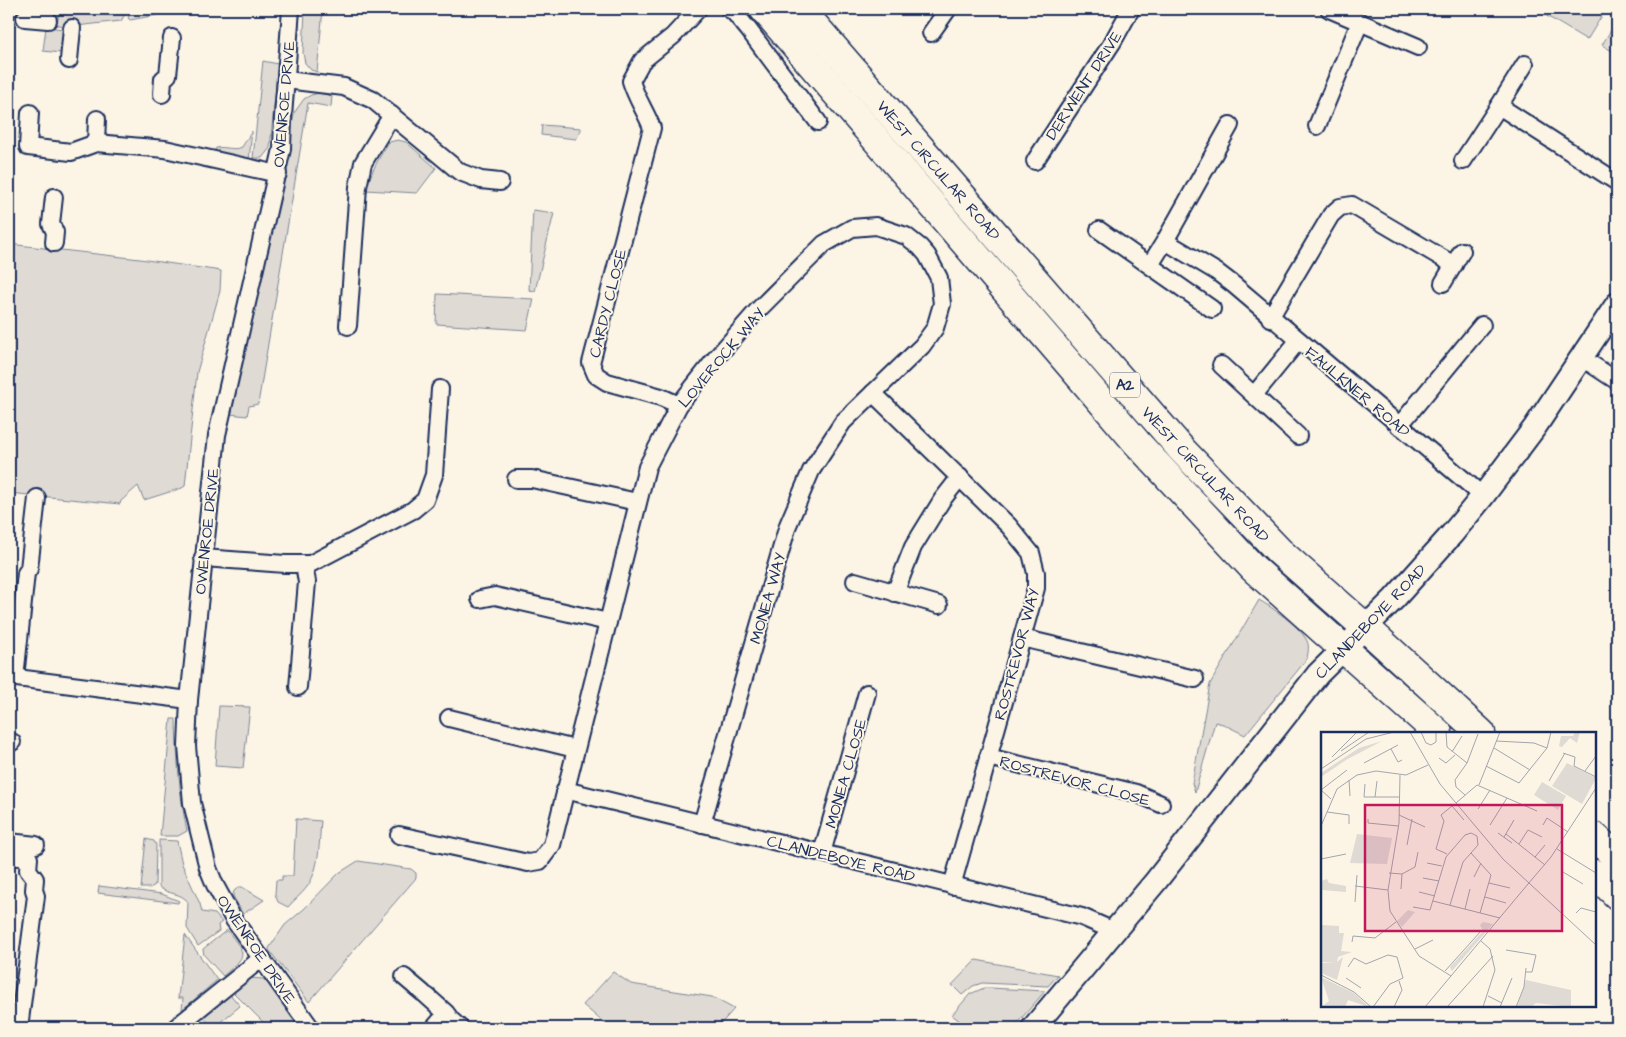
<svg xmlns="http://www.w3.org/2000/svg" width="1626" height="1037" viewBox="0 0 1626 1037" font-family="'Architects Daughter',sans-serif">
<rect width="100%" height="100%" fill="#fcf5e5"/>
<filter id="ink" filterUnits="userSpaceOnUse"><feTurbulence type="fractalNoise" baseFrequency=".02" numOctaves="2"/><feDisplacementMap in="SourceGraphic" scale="10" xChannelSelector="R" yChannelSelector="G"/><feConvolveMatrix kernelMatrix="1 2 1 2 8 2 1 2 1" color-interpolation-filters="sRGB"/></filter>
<g filter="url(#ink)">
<g fill="#dfdbd4" stroke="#7d8599">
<polygon points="65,9 128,9 121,21 76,26 57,25 59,12"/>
<polygon points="132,9 164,9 163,14 130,20 128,18"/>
<polygon points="305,9 323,9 317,72 311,70 305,63 303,53"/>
<polygon points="1535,9 1606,9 1587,40"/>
<polygon points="1617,20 1617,54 1602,45"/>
<polygon points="46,27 64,29 61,53 43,51"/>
<polygon points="263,61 278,64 270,148 262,158 253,158"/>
<polygon points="319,93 332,96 331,107 308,103 258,404 249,406 247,416 230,414 281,195 288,154 294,113 304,99 311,95"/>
<polygon points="542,125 581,128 581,130 576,139 541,135"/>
<path d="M252,131L249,160L214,152L216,148C225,146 234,151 242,147Z"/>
<path d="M398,140L406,142L436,168L417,193L366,190C371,172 379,157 389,142Z"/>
<polygon points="947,193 1181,469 1175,473 940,199"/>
<polygon points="533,210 554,213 535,291 529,290"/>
<polygon points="9,244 140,259 221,271 220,291 197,372 185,486 182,488 144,500 138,486 121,501 120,504 9,493"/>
<polygon points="437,294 534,299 527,330 436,324"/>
<path d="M1259,600C1273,608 1298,625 1306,639C1310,645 1308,652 1307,659L1245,735L1223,724L1215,722L1195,792L1192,783L1210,684Z"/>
<polygon points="219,706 250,707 243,768 215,766"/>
<path d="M171,719H176C177,757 179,794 187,831L178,836H160Z"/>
<path d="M296,819L321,821C319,842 320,869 307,887C302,894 294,900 288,907L278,902L275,894L276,880H282V876H293Z"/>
<polygon points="146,839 154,841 156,845 155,885 150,888 141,888"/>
<path d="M159,840L177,841L182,864L200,904L202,912L215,914L222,922L218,925L219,931L198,946L187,928L188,902C181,892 168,895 159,887Z"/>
<polygon points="358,861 411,869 416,873 416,878 309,1002 269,950 269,948 285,925 304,909 339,873"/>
<polygon points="99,886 162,894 179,901 178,903 98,893"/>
<polygon points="239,887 242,887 264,900 243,914 233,896 234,891"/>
<path d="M227,930C247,956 248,954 223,976L204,955L203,949Z"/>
<polygon points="185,935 217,980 182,1010 183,998 178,998"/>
<polygon points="976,960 1058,975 1048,986 982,983 973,986 962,995 952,985"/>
<polygon points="613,972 631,984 712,997 734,1009 717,1028 610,1028 583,1005"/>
<polygon points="250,978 263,979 268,983 302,1028 269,1028 232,991"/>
<polygon points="984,988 990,988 1045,991 1013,1028 969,1028 952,1015 970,994"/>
<polygon points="229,993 240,1006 213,1028 203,1016"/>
</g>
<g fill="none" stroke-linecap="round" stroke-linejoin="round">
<g stroke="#1b2f5e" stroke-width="20">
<g id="street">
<polyline points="291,9 283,117 282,149 217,435 189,700 187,746 192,803 208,868 215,885 234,920 311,1028"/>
<polyline points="729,9 733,11 748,29 818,122"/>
<polyline points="1329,9 1418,47"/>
<polyline points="25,18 48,20"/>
<polyline points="931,33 948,9"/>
<polyline points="69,60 72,28"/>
<polyline points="286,80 344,87 373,100 460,172 481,180 500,182"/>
<polyline points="162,94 163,79 168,75 172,38"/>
<polyline points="1499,106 1525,64"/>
<polyline points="30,113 28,147 71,152 96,143 165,149 278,174"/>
<polyline points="1317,126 1360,22"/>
<polyline points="96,143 97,119"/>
<polyline points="1035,161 1112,43 1131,9"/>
<polyline points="1463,161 1499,106 1617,182"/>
<polyline points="1099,230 1212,309"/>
<polyline points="1165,241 1217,272 1234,285 1483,496"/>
<polyline points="54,243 55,232 51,224 54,197"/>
<polyline points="1150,265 1165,241 1230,125"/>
<polyline points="1443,283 1462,251"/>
<polyline points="1270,318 1331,215 1340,207 1352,205 1454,265"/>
<polyline points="348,326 358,187 363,163 392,115"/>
<polyline points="1582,358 1617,381"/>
<polyline points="1221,365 1298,436"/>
<polyline points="873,393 1009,526 1031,553 1036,573 1036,588 1022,638 952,886"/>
<polyline points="1254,395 1298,341"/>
<path d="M679,405L661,397L607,382L596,375L591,363L652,128C646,112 636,98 631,81L642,61L673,36L698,9"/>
<polyline points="1399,426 1482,325"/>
<polyline points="516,479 532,479 637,502"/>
<polyline points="203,558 285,564 310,564 413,510 425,500 434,475 440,389"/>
<polyline points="855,581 939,605"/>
<polyline points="895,593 913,547 942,500 960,477"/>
<polyline points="480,599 495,596 608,622"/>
<polyline points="1022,638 1195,679"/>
<polyline points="9,677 189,700"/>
<polyline points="15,678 26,573 29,569 37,498"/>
<polyline points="298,687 307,582 304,565"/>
<polyline points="449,718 575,749"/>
<polyline points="9,741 12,742"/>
<polyline points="988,757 1136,793 1161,804"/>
<polyline points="565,790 1082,917 1114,931"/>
<polyline points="399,835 528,863 540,861 552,845 647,467 679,405 716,358 757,311 824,244 852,228 876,226 906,236 920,247 927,255 939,278 942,304 935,328 922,346 843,422 811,471 788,525 702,824"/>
<polyline points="9,842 36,845"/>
<polyline points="822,853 867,693"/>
<polyline points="9,856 29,858 28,870 35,879 34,890 36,896 19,1028"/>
<polyline points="404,977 423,993"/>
<polyline points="427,996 446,1013 451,1020 460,1028"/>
<polyline points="175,1028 262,958"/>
<polyline points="434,1028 440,1021 448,1016"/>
</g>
</g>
<g stroke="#1b2f5e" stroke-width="26">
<polyline id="secondary" points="1033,1028 1156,881 1318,674 1394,599 1452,534 1483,496 1535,427 1617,304"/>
</g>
<g stroke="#1b2f5e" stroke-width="31">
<g id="highway">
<polyline points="764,9 1138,444 1253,568 1438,733"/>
<polyline points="800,9 1183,451 1279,551 1365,627 1481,733"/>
<polyline points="1595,837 1617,858"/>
<polyline points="1595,874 1617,895"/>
</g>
</g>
<use href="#street" stroke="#fcf5e5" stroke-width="16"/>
<use href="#secondary" stroke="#fcf5e5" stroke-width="22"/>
<use href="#highway" stroke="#fcf5e5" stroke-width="28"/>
</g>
</g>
<g text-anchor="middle" stroke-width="4" stroke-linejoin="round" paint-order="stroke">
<rect fill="#fcf5e5" stroke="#5e6a86" stroke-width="1" x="1110" y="372.5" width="30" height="25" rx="4"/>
<g font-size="15" font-weight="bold" fill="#1b2f5e">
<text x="1125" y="390">A2</text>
</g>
<g font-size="16" fill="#1b2f5e" stroke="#fcf5e5">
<text transform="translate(1083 85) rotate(-57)" y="6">DERWENT DRIVE</text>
<text transform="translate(283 104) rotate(-85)" y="6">OWENROE DRIVE</text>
<text transform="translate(939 170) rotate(49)" y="6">WEST CIRCULAR ROAD</text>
<text transform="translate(607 303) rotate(-76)" y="6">CARDY CLOSE</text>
<text transform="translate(721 357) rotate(-50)" y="6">LOVEROCK WAY</text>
<text transform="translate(1358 391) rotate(40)" y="6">FAULKNER ROAD</text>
<text transform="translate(1206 474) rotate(47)" y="6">WEST CIRCULAR ROAD</text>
<text transform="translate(206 531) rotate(-84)" y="6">OWENROE DRIVE</text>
<text transform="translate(767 598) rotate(-74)" y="6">MONEA WAY</text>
<text transform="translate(1370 621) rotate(-46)" y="6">CLANDEBOYE ROAD</text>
<text transform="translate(1016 654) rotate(-75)" y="6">ROSTREVOR WAY</text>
<text transform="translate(845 773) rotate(-74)" y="6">MONEA CLOSE</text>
<text transform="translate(1075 780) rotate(15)" y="6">ROSTREVOR CLOSE</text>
<text transform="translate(841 858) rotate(14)" y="6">CLANDEBOYE ROAD</text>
<text transform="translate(257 949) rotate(56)" y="6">OWENROE DRIVE</text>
</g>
</g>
<g transform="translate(1321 732)">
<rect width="275" height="275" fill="#fcf5e5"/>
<path d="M254,0H259L256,11L249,6L241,15L238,14L240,4H252ZM61,9L25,28L0,45V41L38,16ZM246,31L275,46L261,72L231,54ZM221,50L245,64L237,78L213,63ZM36,102L71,106L66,132L29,131ZM6,147L8,151L25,154V160L1,158L0,149ZM87,178L94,180L81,195L76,189ZM162,190L172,192L131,239L129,235L162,199L159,193ZM0,193L18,194V201H23L20,219L31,220L17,225L16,230L22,225L16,248L0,241V231L15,230H0ZM0,245L33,261L48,275L27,268L24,275H0L8,269ZM205,248L250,258V275L215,271L210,275H196Z" fill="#dfdbd4"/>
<path fill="none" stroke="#a2a6af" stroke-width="1" d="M89,0L119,52L182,127L275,213M100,0L105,11L110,13L115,10V0M125,0L126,15L146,31M175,9L213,11L226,16M173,16L209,38M70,17L77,30L81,28M20,19L48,0M131,20L141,4M242,21L254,25L253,34L275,45M11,25L36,0M118,26L125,31L134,23M43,31L77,13M165,34L198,51L226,16L230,0M0,37L45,7L73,0M264,39L275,24M79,43L78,91L67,158L69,179L98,224L130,244M28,48L29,64M228,49L244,21M44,52L43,65H79M158,53L179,0M144,63L135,55L134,48L146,31L157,2M54,65L56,49M10,67L0,58L26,38M135,71L156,53L216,79M157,77L169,58M6,80L28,83V92M78,83L104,95M47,87V91L77,94M169,93L186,66M222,93L226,86L247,100M0,94L16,57L36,43L55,39L85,43L107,33M177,101L191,111M185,102L224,133M183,105L193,88M198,112L207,98L221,105M86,113L91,87M236,117L275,141M150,121L170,143L159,181M126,122L115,117L123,89L120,83L131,74L143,88M214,125L224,113M0,127L25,122M106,131L121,134M242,140L262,152M68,141L81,142L94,135L97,120M153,145L160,131M102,146L118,149M168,151L189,156M207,152L230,125L275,56M34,154L67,158M80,157L81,142M98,160L114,164M164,165L185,171M112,169L179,186M34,170L36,143M92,175L109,178L125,125L144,103L150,101L156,104L157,113L142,130L129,173M144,177L149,157M255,181L260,176L275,180M160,209L169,217L174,238L162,275M31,210L32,204L54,206L75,190M94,217L112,208M185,218L215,223L211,240H205M27,235L33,226L45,232L67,223L76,225L82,246L69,252L52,275M124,239L160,199M0,243L33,260L50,275M25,246L40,256M167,264L181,271M73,275L81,258L78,249M104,275L207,152M126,275L172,224M179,275L191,246M195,275L203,255L205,236"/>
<path fill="#c2185b" fill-opacity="0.15" stroke="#c2185b" stroke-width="2.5" d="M44,73H241V199H44Z"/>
<rect width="275" height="275" fill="none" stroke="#1b2f5e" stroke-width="2.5"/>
</g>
<rect width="1626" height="1037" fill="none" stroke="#fcf5e5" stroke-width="30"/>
<rect x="15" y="15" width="1596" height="1007" fill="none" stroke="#1b2f5e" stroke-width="2" filter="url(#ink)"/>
</svg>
